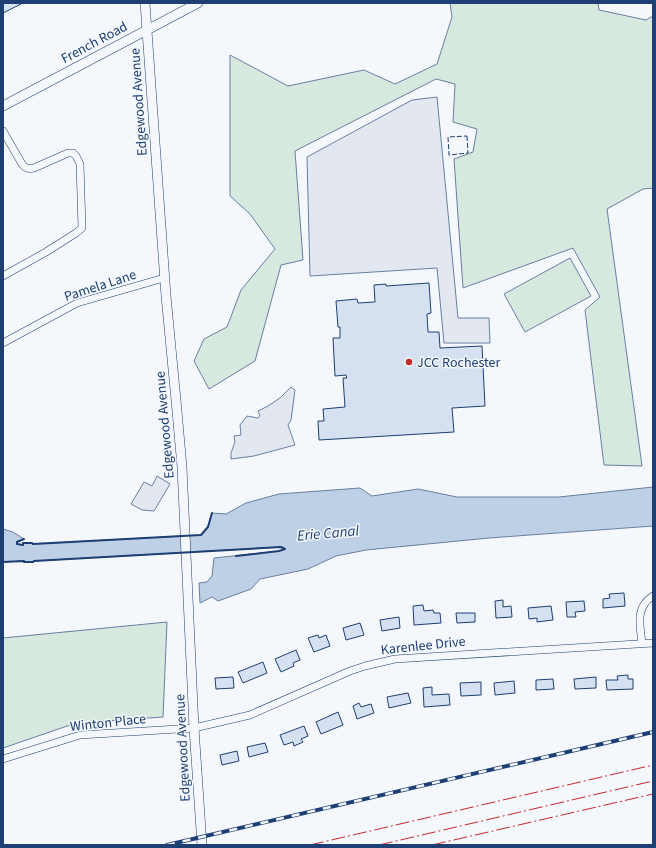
<svg xmlns="http://www.w3.org/2000/svg" width="656" height="848" viewBox="0 0 656 848" font-family="'Source Sans 3',sans-serif">
<rect width="100%" height="100%" fill="#f4f7fb"/>
<g fill="#d7e8df" stroke="#687fa3">
<polygon points="450,3 598,3 599,10 646,20 653,16 653,188 643,189 607,209 642,466 604,465 585,310 600,297 573,248 463,288 454,159 473,152 477,129 453,122 455,84 436,79 295,151 303,260 281,265 255,361 209,389 194,361 204,339 227,327 241,290 275,249 250,214 230,196 230,55 288,86 364,70 395,84 437,64 452,17"/>
<polygon points="570,258 591,296 525,332 504,294"/>
<polygon points="167,622 163,717 76,723 3,748 3,638"/>
</g>
<g fill="#e3e8f0" stroke="#687fa3">
<polygon points="437,97 458,318 489,318 490,343 444,343 437,268 310,276 307,157 412,100"/>
<polygon points="291,387 295,390 291,420 288,425 295,445 254,456 231,459 231,453 235,442 234,436 241,435 240,425 247,416 258,418 260,416 258,411 268,406 280,398"/>
<polygon points="157,476 170,484 154,511 142,510 131,504 144,482 152,486"/>
</g>
<polygon fill="#bed0e5" stroke="#687fa3" points="653,487 653,526 489,538 366,550 336,556 308,569 260,579 251,589 218,601 212,597 200,603 199,583 207,582 212,576 214,558 279,551 285,549 281,547 34,561 33,562 24,562 23,561 3,562 3,529 13,532 24,539 17,542 17,544 23,545 23,543 32,543 33,544 201,535 208,526 212,513 226,514 246,503 279,494 360,488 372,496 418,489 457,497 559,497"/>
<g fill="#d5e0f0" stroke="#1d3f73">
<polygon points="3,3 21,3 21,4 3,13"/>
<polygon points="429,283 431,313 427,314 428,332 439,332 440,348 482,346 485,406 452,408 454,432 319,440 318,421 324,421 323,409 345,407 343,378 347,378 346,375 335,376 333,338 340,338 340,327 338,327 336,301 357,299 358,303 375,302 374,285 386,284 386,286"/>
<polygon points="624,593 625,606 603,608 603,599 610,598 609,594"/>
<polygon points="503,600 503,607 511,606 512,617 496,618 495,601"/>
<polygon points="584,601 585,611 575,612 576,617 567,617 566,602"/>
<polygon points="423,605 424,611 433,610 434,613 440,613 441,623 414,625 413,606"/>
<polygon points="551,606 553,620 537,622 537,618 529,619 528,608"/>
<polygon points="456,613 475,613 475,622 457,623"/>
<polygon points="399,617 400,628 382,631 380,620"/>
<polygon points="360,623 364,635 346,640 343,628"/>
<polygon points="318,635 319,638 326,635 330,646 314,652 308,638"/>
<polygon points="296,650 300,660 293,663 294,666 281,672 275,659"/>
<polygon points="263,662 267,673 243,683 238,672"/>
<polygon points="628,675 628,679 633,679 633,689 607,690 606,680 618,680 617,676"/>
<polygon points="233,677 234,688 216,689 215,678"/>
<polygon points="596,677 596,688 575,689 574,679"/>
<polygon points="553,679 554,689 536,690 536,680"/>
<polygon points="514,681 515,693 495,695 494,683"/>
<polygon points="481,682 481,695 461,696 460,683"/>
<polygon points="432,687 432,695 449,694 450,705 424,707 423,688"/>
<polygon points="408,693 411,703 389,708 387,697"/>
<polygon points="359,703 361,707 371,704 374,713 357,719 353,706"/>
<polygon points="338,712 343,725 321,734 316,722"/>
<polygon points="304,726 308,736 301,739 303,742 294,746 293,742 284,745 280,735"/>
<polygon points="265,743 268,752 249,757 247,747"/>
<polygon points="237,751 239,761 222,765 220,755"/>
</g>
<g fill="none" stroke-linecap="round" stroke-linejoin="round">
<g stroke="#1d3f73" stroke-width="8">
<g id="minor">
<path d="M3,131L22,164C26,169 28,169 34,168L68,153H73L76,156L80,164L82,228L76,233L46,252L3,276"/>
<polyline points="3,343 77,303 164,278"/>
<path d="M642,643C640,625 635,607 653,596"/>
<polyline points="3,759 80,735 194,728 250,715 350,671 365,666 395,659 653,643"/>
</g>
</g>
<g stroke="#1d3f73" stroke-width="10">
<g id="tertiary">
<polyline points="145,3 166,296 176,400 182,467 194,728 202,845"/>
<polyline points="3,106 198,3"/>
</g>
</g>
<use href="#minor" stroke="#f4f7fb" stroke-width="7"/>
<use href="#tertiary" stroke="#f4f7fb" stroke-width="9"/>
<g stroke="#1d3f73" stroke-width="4">
<polyline id="rail" points="167,845 653,732"/>
</g>
<use href="#rail" stroke="#f4f7fb" stroke-width="2.5" stroke-dasharray="8" stroke-linecap="butt"/>
<polygon stroke="#1d3f73" stroke-width="1" stroke-dasharray="5 2" stroke-linecap="butt" points="467,136 468,153 449,155 448,137"/>
<g stroke="#1d3f73" stroke-width="2">
<polyline points="24,539 17,542 17,544 23,545 23,543 32,543 33,544 201,535 208,527 212,513"/>
<polyline points="3,562 24,561 24,562 33,562 34,561 281,547 285,549 279,551 236,556"/>
</g>
<g stroke="#c62828" stroke-width="1" stroke-dasharray="14 3 2 3" stroke-linecap="butt">
<polyline points="310,845 653,765"/>
<polyline points="379,845 653,781"/>
<polyline points="432,845 653,794"/>
</g>
</g>
<circle fill="#c62828" stroke="#f4f7fb" stroke-width="1.5" cx="409" cy="362" r="4"/>
<g text-anchor="middle" stroke-width="3" stroke-linejoin="round" paint-order="stroke">
<g font-size="14" fill="#1d3f73" stroke="#f4f7fb">
<text transform="translate(94 42) rotate(-28)" y="5">French Road</text>
<text transform="translate(138 102) rotate(-94)" y="5">Edgewood Avenue</text>
<text transform="translate(100 285) rotate(-18)" y="5">Pamela Lane</text>
<text transform="translate(164 425) rotate(-95)" y="5">Edgewood Avenue</text>
<text transform="translate(423 645) rotate(-6)" y="5">Karenlee Drive</text>
<text transform="translate(108 722) rotate(-6)" y="5">Winton Place</text>
<text transform="translate(182 748) rotate(-93)" y="5">Edgewood Avenue</text>
</g>
<g font-size="14" fill="#1d3f73" stroke="#f4f7fb" text-anchor="start">
<text x="417" y="367">JCC Rochester</text>
</g>
<g font-size="15" font-style="italic" fill="#1d3f73" stroke="#f4f7fb">
<text transform="translate(328 533) rotate(-5)" y="5">Erie Canal</text>
</g>
</g>
<rect width="656" height="848" fill="none" stroke="#1d3f73" stroke-width="8"/>
</svg>
